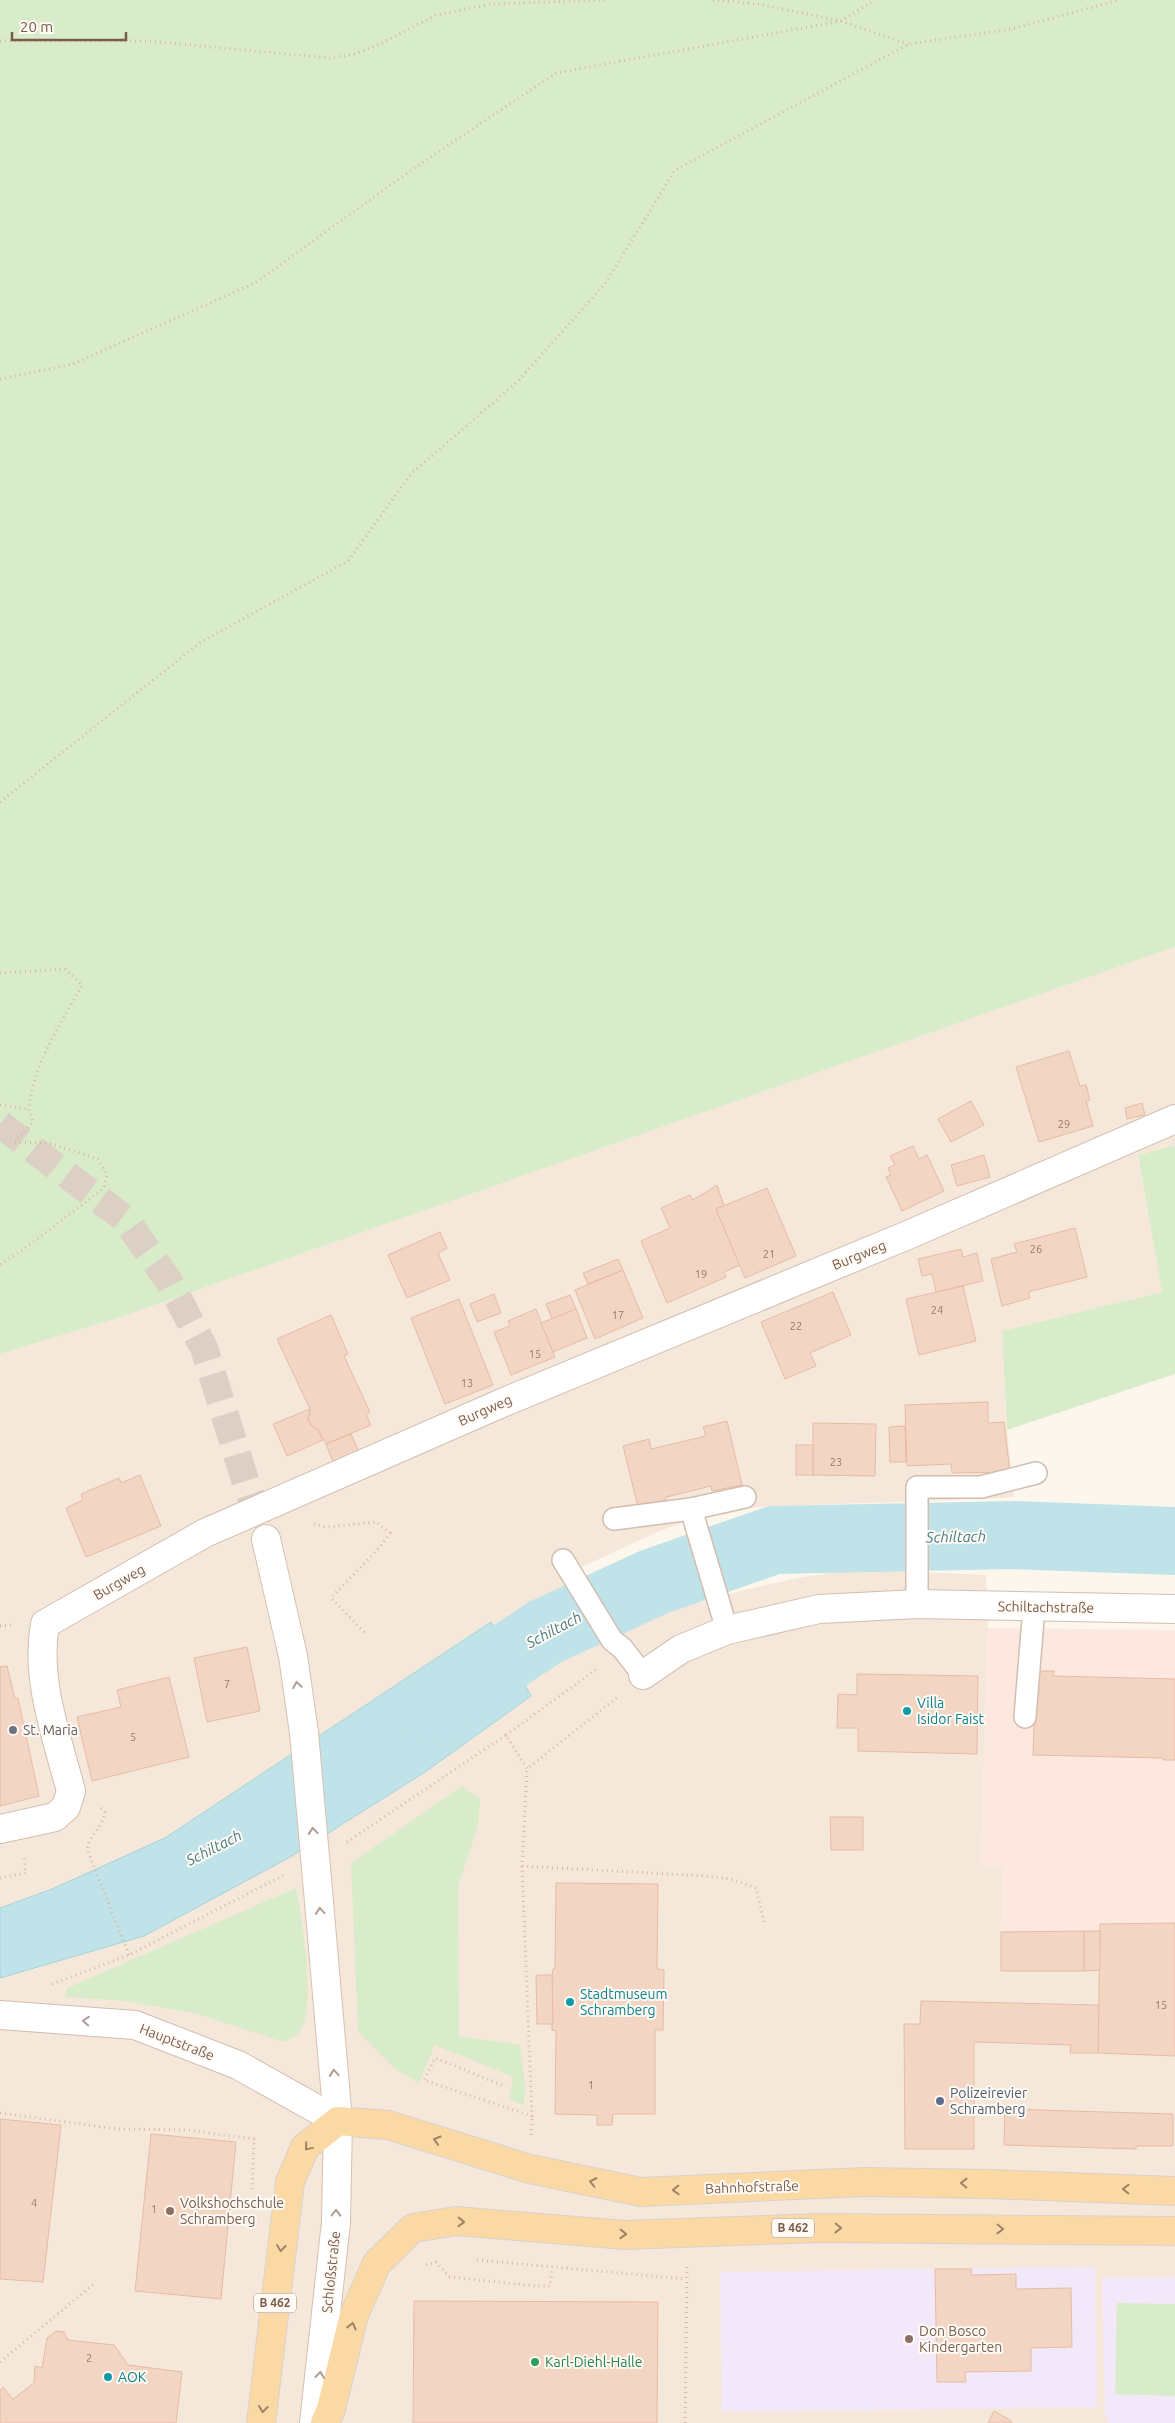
<svg xmlns="http://www.w3.org/2000/svg" width="1175" height="2423" viewBox="0 0 1175 2423" font-family="Ubuntu,sans-serif">
<rect width="100%" height="100%" fill="#fdf6ec"/>
<polygon fill="#f5e8da" points="1175,947 1175,1145 1138,1155 1162,1292 1002,1331 1007,1430 1014,1496 1003,1498 758,1507 705,1515 657,1532 580,1568 620,1630 650,1616 744,1590 797,1578 858,1569 986,1575 988,1628 981,1864 1003,1865 1001,1971 1100,1970 1175,2056 1175,2423 0,2423 0,1354 118,1318"/>
<polygon fill="#fde8e0" points="988,1628 1175,1630 1175,2056 1098,2053 1100,1931 1001,1932 1003,1866 981,1865"/>
<g fill="#f3e8fa">
<polygon points="1095,2267 1097,2407 722,2412 720,2272"/>
<polygon points="1102,2277 1175,2278 1175,2423 1109,2423 1105,2415"/>
</g>
<g fill="#d8ecc9">
<polygon points="0,0 1175,0 1175,947 118,1318 0,1354"/>
<polygon points="1175,1145 1175,1374 1007,1430 1002,1331 1162,1292 1138,1155"/>
<polygon points="462,1786 480,1799 478,1825 458,1887 459,2036 520,2045 526,2087 523,2105 509,2099 513,2077 435,2045 419,2083 396,2070 358,2032 351,1863"/>
<path d="M296,1888C302,1919 317,2005 300,2031C297,2036 289,2039 284,2042L197,2014L127,2001L65,1997L67,1988Z"/>
<polygon points="1117,2303 1175,2304 1175,2396 1115,2394"/>
</g>
<polygon fill="#bfe3e8" stroke="#a5d3da" points="491,1622 531,1696 425,1772 292,1856 144,1936 0,1978 0,1908 52,1889 165,1838"/>
<g fill="none" stroke-linecap="round" stroke-linejoin="round">
<polyline stroke="#bfe3e8" stroke-width="68" points="432,1708 545,1632 654,1582 774,1540 1013,1535 1175,1541"/>
</g>
<g fill="#f3d5c3" stroke="#e6bba3">
<polygon points="1069,1051 1080,1086 1086,1085 1090,1100 1086,1101 1093,1126 1039,1142 1016,1067"/>
<polygon points="971,1101 984,1125 951,1142 938,1119"/>
<polygon points="1142,1103 1145,1115 1127,1119 1125,1108"/>
<polygon points="913,1146 919,1159 927,1155 944,1191 902,1211 886,1177 891,1175 888,1168 895,1165 890,1156"/>
<polygon points="984,1155 990,1177 957,1186 951,1165"/>
<polygon points="717,1185 724,1206 716,1209 740,1265 724,1272 726,1277 667,1303 641,1241 670,1228 661,1208 690,1195 693,1200"/>
<polygon points="767,1188 796,1256 745,1278 716,1209"/>
<polygon points="1075,1228 1087,1277 1028,1292 1030,1298 1002,1306 991,1259 1017,1252 1014,1244"/>
<polygon points="440,1232 447,1248 438,1253 450,1280 407,1298 388,1255"/>
<polygon points="961,1249 963,1257 977,1253 983,1281 936,1292 932,1274 922,1276 918,1259"/>
<polygon points="618,1259 623,1270 588,1284 583,1273"/>
<polygon points="623,1270 643,1318 595,1339 575,1290"/>
<polygon points="963,1286 976,1341 919,1355 906,1299"/>
<polygon points="833,1292 851,1335 810,1353 816,1366 785,1379 761,1322"/>
<polygon points="494,1294 501,1313 477,1322 470,1304"/>
<polygon points="570,1295 576,1309 552,1319 546,1304"/>
<polygon points="459,1299 493,1385 445,1404 411,1318"/>
<polygon points="536,1309 555,1357 511,1375 494,1332 510,1326 508,1321"/>
<polygon points="576,1309 587,1338 553,1352 541,1323"/>
<polygon points="331,1315 348,1354 344,1356 370,1412 366,1415 371,1425 326,1444 318,1430 311,1425 308,1420 310,1409 277,1339"/>
<polygon points="988,1402 988,1423 1004,1422 1010,1472 952,1473 951,1464 907,1466 905,1405"/>
<polygon points="310,1409 308,1420 311,1425 318,1430 323,1440 287,1456 273,1424"/>
<polygon points="727,1421 742,1485 712,1491 711,1486 666,1497 666,1500 638,1507 623,1446 649,1439 651,1449 706,1436 703,1427"/>
<polygon points="813,1423 876,1424 875,1476 813,1475"/>
<polygon points="905,1426 906,1462 890,1462 889,1427"/>
<polygon points="351,1434 361,1456 335,1467 326,1444"/>
<rect x="796" y="1445" width="17" height="30"/>
<polygon points="140,1475 161,1526 86,1557 66,1508 83,1500 81,1494 119,1478 121,1483"/>
<polygon points="247,1647 260,1711 207,1722 194,1658"/>
<polygon points="7,1666 15,1699 18,1698 39,1796 0,1806 0,1667"/>
<polygon points="1036,1671 1054,1671 1053,1676 1175,1679 1175,1760 1163,1760 1163,1758 1033,1755"/>
<polygon points="857,1674 978,1676 977,1754 858,1751 858,1728 837,1728 838,1694 857,1695"/>
<polygon points="169,1677 189,1757 92,1781 77,1717 121,1707 117,1690"/>
<polygon points="830,1817 863,1817 863,1850 831,1850"/>
<polygon points="556,1883 658,1884 657,1969 664,1970 663,2030 655,2030 655,2114 613,2114 612,2125 597,2125 597,2115 555,2114 556,2031 552,2030 552,1975 553,1969 555,1969"/>
<polygon points="1175,1923 1175,2056 1098,2053 1100,1924"/>
<polygon points="1084,1931 1084,1971 1001,1971 1001,1932"/>
<polygon points="1084,1931 1100,1931 1100,1970 1084,1971"/>
<polygon points="536,1975 552,1975 553,2024 537,2024"/>
<polygon points="921,2001 1099,2005 1098,2053 1070,2053 1071,2045 974,2042 974,2149 905,2149 904,2024 920,2024"/>
<polygon points="1005,2109 1173,2114 1173,2146 1136,2146 1136,2149 1004,2145"/>
<polygon points="0,2119 61,2125 43,2282 0,2279"/>
<polygon points="151,2134 236,2142 221,2299 135,2291"/>
<polygon points="935,2269 972,2269 971,2275 1016,2274 1016,2289 1071,2288 1072,2347 1031,2348 1031,2371 965,2372 966,2382 937,2382"/>
<polygon points="414,2301 658,2302 657,2423 413,2423"/>
<polygon points="56,2331 64,2332 68,2340 114,2345 128,2365 182,2372 176,2423 0,2423 0,2390 3,2387 13,2399 34,2383 35,2366 42,2368 47,2338"/>
<polygon points="994,2411 1010,2420 1012,2423 988,2423"/>
</g>
<g fill="none" stroke-linecap="round" stroke-linejoin="round">
<polyline stroke="#dcd0c4" stroke-width="28" stroke-dasharray="28 14" stroke-linecap="butt" points="0,1124 125,1219 169,1281 204,1348 246,1483 266,1539"/>
<g stroke="#d1beb0" stroke-width="24">
<g id="lane">
<polyline points="691,1509 727,1630"/>
<polyline points="614,1519 691,1509 745,1497"/>
<polyline points="563,1560 612,1640 623,1649 643,1675"/>
<polyline points="917,1604 917,1487 981,1487 1036,1473"/>
<polyline points="1025,1717 1034,1607"/>
</g>
</g>
<g stroke="#d1beb0" stroke-width="30">
<g id="street">
<polyline points="643,1675 681,1649 727,1630 819,1609 917,1604 1175,1609"/>
<path d="M0,1829L55,1817L66,1807L71,1791C57,1738 35,1679 45,1624L205,1533L502,1403L908,1235L1175,1119"/>
<polyline points="0,2015 135,2025 238,2065 338,2121"/>
</g>
</g>
<g stroke="#d6c0b0" stroke-width="30">
<g id="secondary">
<polyline points="266,1539 293,1656 304,1733"/>
<polyline points="314,2423 336,2222 338,2121 317,1879"/>
</g>
</g>
<g stroke="#dad1cd" stroke-width="30">
<g id="primary">
<polyline points="261,2423 290,2182 305,2147 338,2121 388,2125 530,2169 641,2192 864,2182 988,2184 1175,2191"/>
<polyline points="325,2423 331,2409 354,2315 377,2263 413,2228 456,2221 625,2235 819,2228 1175,2231"/>
</g>
</g>
<g stroke="#d9b8a5" stroke-width="3" stroke-dasharray="1 4" stroke-linecap="butt">
<polyline points="713,0 758,4 841,21 908,44"/>
<polyline points="0,41 148,41 330,58 355,54 380,44 436,15 492,4 606,0"/>
<polyline points="0,379 73,364 255,283 410,171 556,73 841,21 875,0"/>
<polyline points="0,802 201,642 348,561 411,474 517,382 605,284 675,170 909,44 1012,29 1119,0"/>
<path d="M0,973L65,969L82,985C62,1022 33,1064 29,1107C29,1112 32,1117 33,1122L15,1142L49,1143L98,1159L107,1175L104,1188L24,1249L0,1265"/>
<polyline points="0,1105 29,1109"/>
<polyline points="314,1524 326,1527 376,1522 390,1533 379,1548 331,1598 367,1635"/>
<polyline points="0,1626 12,1625"/>
<polyline points="506,1735 598,1668"/>
<path d="M101,1808L105,1812C103,1827 90,1834 87,1849L129,1955"/>
<polyline points="347,1842 506,1735 527,1769 619,1696"/>
<polyline points="522,1866 705,1876 731,1879 756,1888 764,1922"/>
<polyline points="0,1878 26,1873 24,1858"/>
<polyline points="52,1984 129,1955 284,1875"/>
<polyline points="502,2085 435,2058 424,2080 532,2116 522,1866 527,1769"/>
<polyline points="0,2113 117,2129 187,2130 254,2139 252,2192"/>
<polyline points="531,2135 532,2116"/>
<polyline points="477,2260 686,2279"/>
<polyline points="426,2265 436,2262 450,2277 536,2286 550,2286 552,2268"/>
<polyline points="0,2362 96,2282"/>
<polyline points="685,2423 687,2266"/>
</g>
<use href="#lane" stroke="#fff" stroke-width="21"/>
<use href="#street" stroke="#fff" stroke-width="28"/>
<use href="#secondary" stroke="#fff" stroke-width="28"/>
<use href="#primary" stroke="#fbd9a5" stroke-width="28"/>
<g stroke="#d6c0b0" stroke-width="30" stroke-linecap="butt">
<polyline id="secondary-bridge" points="304,1733 317,1879"/>
</g>
<use href="#secondary-bridge" stroke="#fff" stroke-width="28"/>
</g>
<defs><path id="oneway-chevron" d="M-2-3.5L2.5 0L-2 3.5" fill="none" stroke-width="1.6" stroke-linecap="round" stroke-linejoin="round" transform="scale(1.25)"/></defs>
<g stroke="#af9d94">
<use href="#oneway-chevron" transform="translate(297 1685) rotate(-99)"/>
<use href="#oneway-chevron" transform="translate(313 1831) rotate(-95)"/>
<use href="#oneway-chevron" transform="translate(320 1911) rotate(-95)"/>
<use href="#oneway-chevron" transform="translate(86 2021) rotate(-176)"/>
<use href="#oneway-chevron" transform="translate(334 2073) rotate(-95)"/>
<use href="#oneway-chevron" transform="translate(336 2213) rotate(-89)"/>
<use href="#oneway-chevron" transform="translate(320 2375) rotate(-84)"/>
</g>
<g stroke="#a18267">
<use href="#oneway-chevron" transform="translate(437 2140) rotate(-163)"/>
<use href="#oneway-chevron" transform="translate(308 2147) rotate(130)"/>
<use href="#oneway-chevron" transform="translate(593 2182) rotate(-168)"/>
<use href="#oneway-chevron" transform="translate(964 2183) rotate(-179)"/>
<use href="#oneway-chevron" transform="translate(1126 2189) rotate(-178)"/>
<use href="#oneway-chevron" transform="translate(676 2190) rotate(178)"/>
<use href="#oneway-chevron" transform="translate(461 2222) rotate(2)"/>
<use href="#oneway-chevron" transform="translate(838 2228) rotate(1)"/>
<use href="#oneway-chevron" transform="translate(1000 2229) rotate(1)"/>
<use href="#oneway-chevron" transform="translate(623 2234) rotate(2)"/>
<use href="#oneway-chevron" transform="translate(281 2248) rotate(97)"/>
<use href="#oneway-chevron" transform="translate(352 2326) rotate(-76)"/>
<use href="#oneway-chevron" transform="translate(263 2409) rotate(97)"/>
</g>
<g fill="#0f9aa8" stroke="#fffaf3" stroke-width="2">
<circle cx="907" cy="1711" r="5"/>
<circle cx="570" cy="2002" r="5"/>
<circle cx="108" cy="2377" r="5"/>
</g>
<circle fill="#6b7280" stroke="#fffaf3" stroke-width="2" cx="13" cy="1730" r="5"/>
<circle fill="#5c6f8a" stroke="#fffaf3" stroke-width="2" cx="940" cy="2101" r="5"/>
<g fill="#8d6e63" stroke="#fffaf3" stroke-width="2">
<circle cx="170" cy="2211" r="5"/>
<circle cx="909" cy="2339" r="5"/>
</g>
<circle fill="#2e9e5b" stroke="#fffaf3" stroke-width="2" cx="535" cy="2362" r="5"/>
<g text-anchor="middle" stroke-width="4" stroke-linejoin="round" paint-order="stroke">
<g font-size="11" fill="#987a6a">
<text x="1064" y="1128">29</text>
<text x="1036" y="1253">26</text>
<text x="769" y="1258">21</text>
<text x="701" y="1278">19</text>
<text x="937" y="1314">24</text>
<text x="618" y="1319">17</text>
<text x="796" y="1330">22</text>
<text x="535" y="1358">15</text>
<text x="467" y="1387">13</text>
<text x="836" y="1466">23</text>
<text x="227" y="1688">7</text>
<text x="133" y="1741">5</text>
<text x="1161" y="2009">15</text>
<text x="591" y="2089">1</text>
<text x="34" y="2207">4</text>
<text x="154" y="2213">1</text>
<text x="89" y="2362">2</text>
</g>
<g fill="#fffaf3" stroke="#a28b7f" stroke-width="1">
<rect x="772" y="2218.5" width="42" height="19" rx="4"/>
<rect x="254" y="2293.5" width="42" height="19" rx="4"/>
</g>
<g font-size="12" font-weight="bold" fill="#7a5c4d">
<text x="793" y="2232">B 462</text>
<text x="275" y="2307">B 462</text>
</g>
<g font-size="14" fill="#7a5c4d" stroke="#fffaf3">
<text transform="translate(859 1255) rotate(-22)" y="5">Burgweg</text>
<text transform="translate(485 1410) rotate(-24)" y="5">Burgweg</text>
<text transform="translate(119 1582) rotate(-30)" y="5">Burgweg</text>
<text transform="translate(1046 1607) rotate(1)" y="5">Schiltachstraße</text>
<text transform="translate(177 2042) rotate(21)" y="5">Hauptstraße</text>
<text transform="translate(752 2187) rotate(-2)" y="5">Bahnhofstraße</text>
<text transform="translate(331 2272) rotate(-84)" y="5">Schloßstraße</text>
</g>
<g font-size="14" fill="#0d838f" stroke="#fffaf3" text-anchor="start">
<text x="917" y="1708">Villa<tspan x="917" dy="16">Isidor Faist</tspan></text>
<text x="580" y="1999">Stadtmuseum<tspan x="580" dy="16">Schramberg</tspan></text>
<text x="118" y="2382">AOK</text>
</g>
<g font-size="14" fill="#5b616d" stroke="#fffaf3" text-anchor="start">
<text x="23" y="1735">St. Maria</text>
</g>
<g font-size="14" fill="#4e5e75" stroke="#fffaf3" text-anchor="start">
<text x="950" y="2098">Polizeirevier<tspan x="950" dy="16">Schramberg</tspan></text>
</g>
<g font-size="14" fill="#785e54" stroke="#fffaf3" text-anchor="start">
<text x="180" y="2208">Volkshochschule<tspan x="180" dy="16">Schramberg</tspan></text>
<text x="919" y="2336">Don Bosco<tspan x="919" dy="16">Kindergarten</tspan></text>
</g>
<g font-size="14" fill="#27864d" stroke="#fffaf3" text-anchor="start">
<text x="545" y="2367">Karl-Diehl-Halle</text>
</g>
<g font-size="15" font-style="italic" fill="#437c86" stroke="#fffaf3">
<text transform="translate(956 1537) rotate(-1)" y="5">Schiltach</text>
<text transform="translate(554 1630) rotate(-28)" y="5">Schiltach</text>
<text transform="translate(214 1848) rotate(-27)" y="5">Schiltach</text>
</g>
</g>
<path d="M12 32v8h114v-8" fill="none" stroke="#7a5c4d" stroke-width="2.5"/>
<text x="20" y="32" font-size="15" fill="#7a5c4d" stroke="#fffaf3" stroke-width="4" paint-order="stroke">20 m</text>
</svg>
